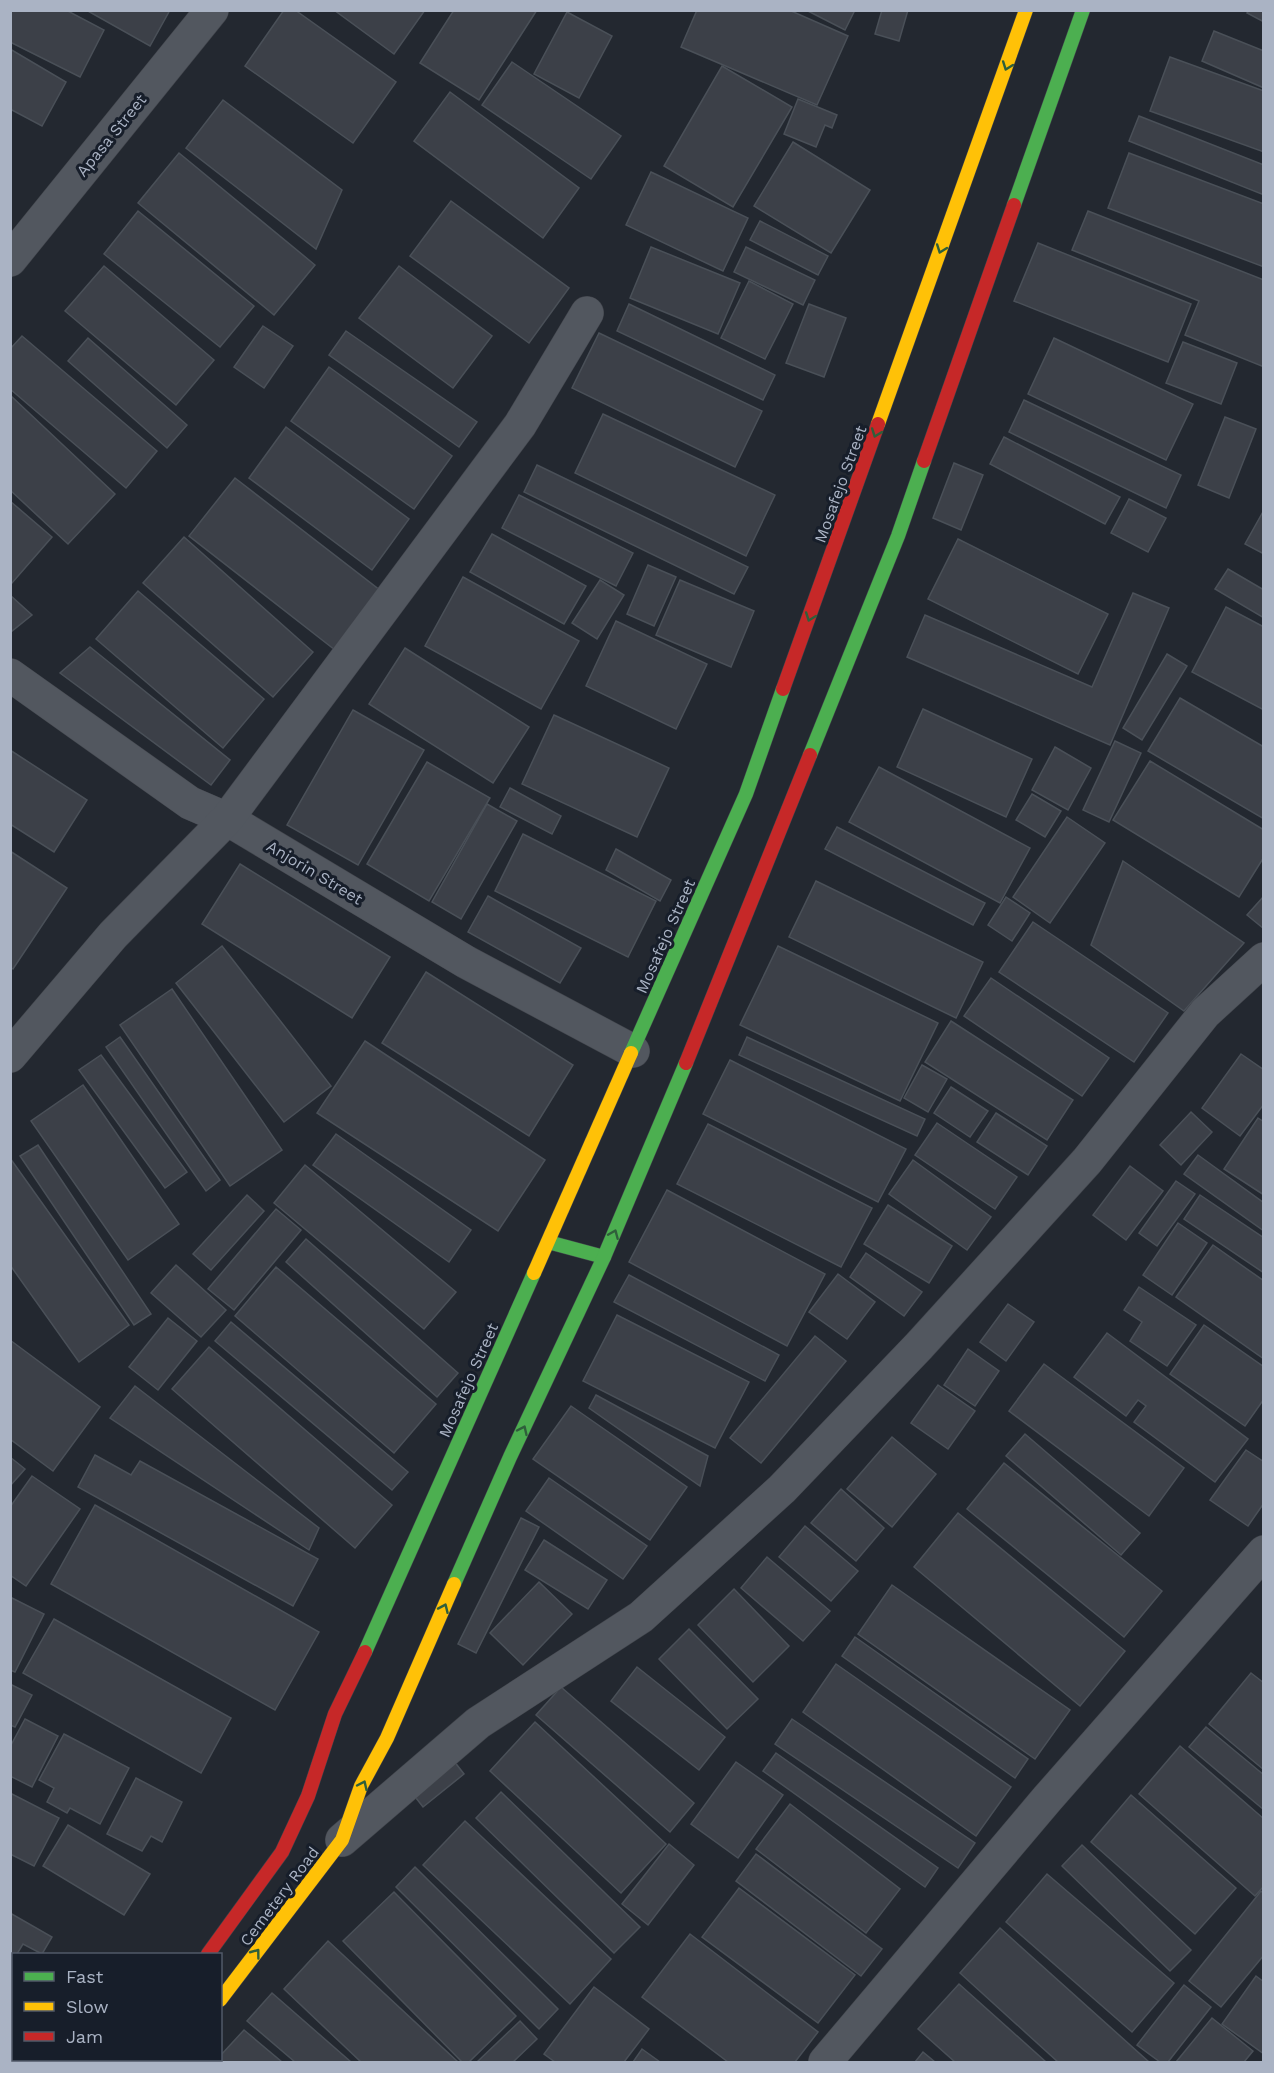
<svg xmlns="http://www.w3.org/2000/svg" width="1274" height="2073" viewBox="0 0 1274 2073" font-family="'Work Sans',sans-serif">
<rect width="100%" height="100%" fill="#232830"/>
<g fill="#3c4048" stroke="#4a5058" stroke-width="1.5">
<polygon points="10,10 66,10 104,30 80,77 10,42"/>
<polygon points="86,10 170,10 150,46"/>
<polygon points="284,10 295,10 396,82 353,143 245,66"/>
<polygon points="334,10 425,10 394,54"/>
<polygon points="454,10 537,10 479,100 420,63"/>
<polygon points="697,10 789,10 848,36 817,105 681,47"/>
<polygon points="806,10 855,10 845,30"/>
<polygon points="882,10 908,10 899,41 875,34"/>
<polygon points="1249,10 1264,10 1264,22 1247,13"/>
<polygon points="567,12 612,36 579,98 534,74"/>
<polygon points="1214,31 1264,51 1264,88 1202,61"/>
<polygon points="10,49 66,82 42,126 10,109"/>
<polygon points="1170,57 1264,91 1264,152 1150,111"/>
<polygon points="512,62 621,136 591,179 482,105"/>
<polygon points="722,66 792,107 733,207 664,166"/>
<polygon points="450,92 579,188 543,238 414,141"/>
<polygon points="798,99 837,115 832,128 825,125 816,147 784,134"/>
<polygon points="223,100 342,190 316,249 186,148"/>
<polygon points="1139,116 1264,165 1264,195 1129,141"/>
<polygon points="793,142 870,190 831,253 754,206"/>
<polygon points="179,153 315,265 274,315 138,203"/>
<polygon points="1129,153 1264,204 1264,267 1108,208"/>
<polygon points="651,172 748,218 723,271 626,225"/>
<polygon points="451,201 569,288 529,343 410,256"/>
<polygon points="138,211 254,306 220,347 104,254"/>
<polygon points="1088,211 1264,280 1264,367 1185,335 1199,301 1072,250"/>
<polygon points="760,221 828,256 818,275 750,240"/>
<polygon points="1038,243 1191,304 1168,362 1014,301"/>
<polygon points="651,247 740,283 718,334 630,298"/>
<polygon points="746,247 815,280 803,305 734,272"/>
<polygon points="104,266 214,360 176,405 65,311"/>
<polygon points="399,266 492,336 453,388 359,318"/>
<polygon points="749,281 793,304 765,359 721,338"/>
<polygon points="629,304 775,375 763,400 617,331"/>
<polygon points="809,304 846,318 824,377 786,363"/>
<polygon points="263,326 293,346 264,388 234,367"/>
<polygon points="346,331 477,422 459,447 329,355"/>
<polygon points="599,333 762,411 735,467 572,388"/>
<polygon points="22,336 157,451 126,488 10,389 10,349"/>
<polygon points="88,338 187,425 167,448 68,361"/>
<polygon points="1054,338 1193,404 1166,460 1028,394"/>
<polygon points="1183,342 1237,363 1221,404 1166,383"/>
<polygon points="329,367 452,456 414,509 291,421"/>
<polygon points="10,395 115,494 68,544 10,490"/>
<polygon points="1024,400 1181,475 1166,508 1009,432"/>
<polygon points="603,414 775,495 746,556 575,473"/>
<polygon points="1225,417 1256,429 1229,498 1198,485"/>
<polygon points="286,427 409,519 372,570 249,478"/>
<polygon points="1004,437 1120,497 1105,524 990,464"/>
<polygon points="954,463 983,475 961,530 933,518"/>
<polygon points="537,465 748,567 734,594 524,492"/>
<polygon points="235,478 381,591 335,650 189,536"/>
<polygon points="519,495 633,553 616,586 502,528"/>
<polygon points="1129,499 1166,518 1148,552 1111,533"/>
<polygon points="10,501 52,537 12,583 10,581"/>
<polygon points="1264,510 1264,554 1245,544"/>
<polygon points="492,534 586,586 564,624 470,572"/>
<polygon points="184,537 313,652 273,697 143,583"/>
<polygon points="958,539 1108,614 1078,674 928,599"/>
<polygon points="648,565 676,577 654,626 627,614"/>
<polygon points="1228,569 1264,590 1264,618 1215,589"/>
<polygon points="463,577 579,641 541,709 425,646"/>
<polygon points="600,580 624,595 597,639 572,623"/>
<polygon points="680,580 754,611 731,667 656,635"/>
<polygon points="138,591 264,699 223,748 96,639"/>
<polygon points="1133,593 1169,608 1110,745 907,657 925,615 1092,687"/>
<polygon points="10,595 32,615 12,631 10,630"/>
<polygon points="1226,607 1264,627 1264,710 1192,672"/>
<polygon points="616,621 707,664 676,729 586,686"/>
<polygon points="90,647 230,760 211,785 60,673"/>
<polygon points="405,648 529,727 493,783 369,704"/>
<polygon points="1167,654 1187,666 1142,740 1123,728"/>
<polygon points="1180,698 1264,747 1264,819 1148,751"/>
<polygon points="923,709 1032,759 1006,817 897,767"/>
<polygon points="353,710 424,750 358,865 287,825"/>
<polygon points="554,715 669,768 637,837 522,784"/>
<polygon points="1115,741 1141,753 1109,822 1083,810"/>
<polygon points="1055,747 1091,768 1068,810 1032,790"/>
<polygon points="10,750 87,800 54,852 10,824"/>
<polygon points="1150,761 1264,830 1264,857 1239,897 1113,820"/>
<polygon points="427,762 490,798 429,901 367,864"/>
<polygon points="879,767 1030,848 1000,903 849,822"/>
<polygon points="510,788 561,816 552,834 500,807"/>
<polygon points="1032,794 1061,811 1045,837 1016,820"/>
<polygon points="487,804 517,821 461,919 432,902"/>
<polygon points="1067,817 1105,843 1050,923 1013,897"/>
<polygon points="837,827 985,903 973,925 825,849"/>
<polygon points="523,834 656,901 628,957 495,891"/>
<polygon points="616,849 671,880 660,901 606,870"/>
<polygon points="10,851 67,888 13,969 10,967"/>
<polygon points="1123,861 1244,943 1184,1011 1091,945"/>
<polygon points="240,864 390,957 352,1018 202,924"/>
<polygon points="816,881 983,962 956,1018 789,937"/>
<polygon points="488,896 581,948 560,983 468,932"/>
<polygon points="1264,896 1264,929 1247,915"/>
<polygon points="1006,897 1030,913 1012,941 988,925"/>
<polygon points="1033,922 1168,1013 1134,1062 999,972"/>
<polygon points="222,946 331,1086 284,1122 176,983"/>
<polygon points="778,946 938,1023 900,1101 740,1025"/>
<polygon points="426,972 573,1065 529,1136 382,1043"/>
<polygon points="991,978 1109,1058 1082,1096 964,1016"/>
<polygon points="172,989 282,1150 230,1186 120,1025"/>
<polygon points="951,1021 1073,1100 1047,1140 925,1062"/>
<polygon points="120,1037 220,1180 206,1191 106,1047"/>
<polygon points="747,1037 925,1119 917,1136 739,1055"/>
<polygon points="365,1041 545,1160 498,1231 317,1113"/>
<polygon points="1241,1054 1264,1070 1264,1104 1240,1136 1202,1108"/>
<polygon points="101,1055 187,1172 165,1188 79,1070"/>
<polygon points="730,1060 906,1149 878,1202 703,1114"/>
<polygon points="922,1065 947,1079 928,1112 904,1098"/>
<polygon points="83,1085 179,1224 128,1260 31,1121"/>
<polygon points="951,1087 988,1111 970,1137 934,1113"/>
<polygon points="1191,1112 1212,1132 1181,1165 1160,1145"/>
<polygon points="996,1113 1047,1146 1028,1175 977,1142"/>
<polygon points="1258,1118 1264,1122 1264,1195 1224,1169"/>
<polygon points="937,1123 1017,1177 995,1209 915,1155"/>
<polygon points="708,1124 872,1208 841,1267 677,1184"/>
<polygon points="336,1134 471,1230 449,1262 313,1165"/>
<polygon points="38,1145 151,1314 134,1325 20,1156"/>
<polygon points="1198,1155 1264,1203 1264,1231 1184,1174"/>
<polygon points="10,1158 129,1325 79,1362 10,1265"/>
<polygon points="913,1160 991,1217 967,1250 889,1194"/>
<polygon points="305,1165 456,1292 424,1329 274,1203"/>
<polygon points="1130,1166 1163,1191 1126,1240 1093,1215"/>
<polygon points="1176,1181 1195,1194 1157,1246 1139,1233"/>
<polygon points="667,1190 825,1274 787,1346 629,1262"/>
<polygon points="247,1195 264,1211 211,1270 193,1254"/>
<polygon points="1200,1195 1264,1238 1264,1273 1184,1219"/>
<polygon points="888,1205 952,1246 929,1283 864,1244"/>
<polygon points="276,1209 301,1230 234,1310 208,1289"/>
<polygon points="1178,1223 1207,1243 1172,1295 1143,1275"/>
<polygon points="306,1239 458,1373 437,1397 286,1262"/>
<polygon points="1213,1245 1264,1281 1264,1359 1176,1297"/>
<polygon points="866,1253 922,1292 904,1316 850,1277"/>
<polygon points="176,1265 226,1310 201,1337 151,1293"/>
<polygon points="276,1267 436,1404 394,1453 235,1316"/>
<polygon points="838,1274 875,1302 847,1339 809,1312"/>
<polygon points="629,1275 779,1355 765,1381 614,1302"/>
<polygon points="1139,1287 1196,1325 1167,1366 1130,1341 1142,1322 1124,1310"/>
<polygon points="1008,1304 1034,1322 1006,1361 980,1342"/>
<polygon points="617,1315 749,1382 715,1448 583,1381"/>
<polygon points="168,1318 197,1341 158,1390 129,1367"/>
<polygon points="231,1322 408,1472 392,1490 215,1341"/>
<polygon points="1204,1325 1264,1367 1264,1399 1245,1426 1170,1374"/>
<polygon points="1107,1333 1248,1439 1215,1482 1134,1422 1146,1406 1138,1400 1126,1416 1074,1377"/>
<polygon points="815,1336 846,1361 761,1463 730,1438"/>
<polygon points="10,1340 100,1407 53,1471 10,1439"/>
<polygon points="209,1347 392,1505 355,1548 172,1389"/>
<polygon points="968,1349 999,1371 975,1406 944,1385"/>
<polygon points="1044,1364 1184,1468 1149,1516 1009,1411"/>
<polygon points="938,1385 975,1411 948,1449 911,1423"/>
<polygon points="135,1386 319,1528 309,1550 110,1418"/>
<polygon points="596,1395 708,1456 700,1486 589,1408"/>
<polygon points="571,1406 687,1487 650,1540 533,1459"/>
<polygon points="1025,1434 1140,1533 1121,1555 1006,1456"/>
<polygon points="892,1437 936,1474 892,1527 847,1489"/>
<polygon points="1246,1450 1264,1462 1264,1503 1248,1526 1210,1500"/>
<polygon points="95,1455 131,1475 140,1461 318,1559 293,1606 78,1487"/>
<polygon points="10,1457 25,1469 10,1486"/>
<polygon points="1004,1463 1162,1591 1124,1637 967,1509"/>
<polygon points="32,1476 80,1509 26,1586 10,1575 10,1507"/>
<polygon points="549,1478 647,1546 623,1579 526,1511"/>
<polygon points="841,1489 884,1528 856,1561 811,1523"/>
<polygon points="95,1505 319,1632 275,1710 51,1584"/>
<polygon points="958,1513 1125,1651 1080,1706 914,1567"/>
<polygon points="521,1518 539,1527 476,1653 458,1644"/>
<polygon points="805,1526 858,1571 831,1601 779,1557"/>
<polygon points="544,1540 607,1580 588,1609 525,1570"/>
<polygon points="767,1557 830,1611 803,1641 741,1588"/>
<polygon points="539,1582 572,1614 523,1665 490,1633"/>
<polygon points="892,1585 1070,1710 1035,1759 858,1634"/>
<polygon points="734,1589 789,1646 753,1682 698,1625"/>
<polygon points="10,1597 44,1614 15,1672 10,1670"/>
<polygon points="54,1619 231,1718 201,1773 23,1673"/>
<polygon points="689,1629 758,1699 727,1729 659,1659"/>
<polygon points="855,1637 1028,1759 1015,1778 842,1656"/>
<polygon points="836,1664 1011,1787 976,1836 803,1712"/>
<polygon points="637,1667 725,1737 699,1770 611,1701"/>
<polygon points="1251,1673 1264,1683 1264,1770 1209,1724"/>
<polygon points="10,1684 32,1695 15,1727 10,1725"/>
<polygon points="561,1687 694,1803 670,1832 536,1715"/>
<polygon points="25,1719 58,1736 32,1787 10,1776 10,1747"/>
<polygon points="792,1719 975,1843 958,1868 775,1744"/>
<polygon points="535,1722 666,1844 621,1893 490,1771"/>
<polygon points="1206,1727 1264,1775 1264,1810 1189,1747"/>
<polygon points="64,1734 129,1768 100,1824 70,1808 67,1813 47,1802 54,1788 39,1780"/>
<polygon points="1180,1746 1264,1819 1264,1886 1255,1896 1139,1794"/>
<polygon points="776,1753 938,1868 925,1887 763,1771"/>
<polygon points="450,1756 464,1774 423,1807 409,1789"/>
<polygon points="736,1762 783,1795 738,1858 691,1824"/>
<polygon points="136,1778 182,1802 162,1842 151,1836 142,1851 107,1834"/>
<polygon points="501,1792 640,1927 614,1953 476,1818"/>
<polygon points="10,1793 59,1818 34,1866 10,1854"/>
<polygon points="1131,1795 1236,1888 1195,1934 1091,1842"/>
<polygon points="790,1804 900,1889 866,1933 756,1849"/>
<polygon points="465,1821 611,1959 570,2004 423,1865"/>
<polygon points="68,1825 150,1874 124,1915 43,1866"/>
<polygon points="669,1844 694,1865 648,1925 622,1904"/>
<polygon points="1082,1845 1191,1950 1170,1971 1062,1866"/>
<polygon points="756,1854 882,1949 861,1976 736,1881"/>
<polygon points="415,1867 558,2009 539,2029 396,1887"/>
<polygon points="1047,1874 1174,1983 1132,2032 1006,1922"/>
<polygon points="739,1888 855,1975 818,2023 702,1937"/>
<polygon points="1261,1891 1264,1894 1264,1955 1221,2007 1189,1981"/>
<polygon points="394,1892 516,2016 469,2062 462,2062 343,1941"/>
<polygon points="10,1913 52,1937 42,1954 23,1944 17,1954 14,1954 14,1959 10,1957"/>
<polygon points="1000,1928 1149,2062 1058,2062 960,1973"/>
<polygon points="690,1934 818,2032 795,2062 728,2062 642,1997"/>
<polygon points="328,1941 458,2062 361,2062 284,1989"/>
<polygon points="1256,1976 1264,1982 1264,2054 1222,2024"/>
<polygon points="10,1979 14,1981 14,2021 10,2018"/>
<polygon points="959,1984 1046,2062 955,2062 918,2029"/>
<polygon points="1184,1985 1211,2007 1168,2062 1160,2062 1137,2045"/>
<polygon points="594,1987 649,2029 624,2062 555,2062 544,2054"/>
<polygon points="272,1993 351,2062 295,2062 247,2021"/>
<polygon points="1212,2018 1253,2051 1244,2062 1176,2062"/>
<polygon points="520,2021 537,2039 513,2062 477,2062"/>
<polygon points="10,2023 14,2025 14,2060 60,2060 58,2062 10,2062"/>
<polygon points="244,2030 282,2062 215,2062 220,2060 220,2056"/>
<polygon points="642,2049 660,2062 633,2062"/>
<polygon points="923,2052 935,2062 915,2062"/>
</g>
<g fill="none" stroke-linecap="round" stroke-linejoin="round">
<g stroke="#40444b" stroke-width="34">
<g id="street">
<polyline points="10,260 212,10"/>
<polyline points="10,675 190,803 227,819 466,962 633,1051"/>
<polyline points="10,1056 113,935 227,819 520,425 587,313"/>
<polyline points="342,1840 478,1723 641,1617 782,1489 919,1346 1087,1161 1205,1013 1264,959"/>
<polyline points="825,2062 1047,1799 1264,1552"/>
</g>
</g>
<g stroke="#40444b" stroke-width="15">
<g id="fast">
<polyline points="1014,205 1083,10"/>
<polyline points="810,755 898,536 924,461"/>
<polyline points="631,1053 746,794 783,689"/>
<polyline points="548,1242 604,1257"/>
<polyline points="454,1584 510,1457 604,1257 686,1063"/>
<polyline points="365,1652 534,1273"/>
<polyline points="173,2062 175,2060"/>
</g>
</g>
<g stroke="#40444b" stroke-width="15">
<g id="slow">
<polyline points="878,424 1026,10"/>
<polyline points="534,1273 631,1053"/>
<polyline points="220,2000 342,1840 361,1786 387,1738 454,1584"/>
<polyline points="131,2062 133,2060"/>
</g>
</g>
<g stroke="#40444b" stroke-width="15">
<g id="jam">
<polyline points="924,461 1014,205"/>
<polyline points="783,689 878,424"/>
<polyline points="686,1063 810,755"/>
<polyline points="208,1954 282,1852 308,1796 335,1714 365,1652"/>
</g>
</g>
<use href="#street" stroke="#52575f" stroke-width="33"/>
<use href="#fast" stroke="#4caf50" stroke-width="14"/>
<use href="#slow" stroke="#ffc107" stroke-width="14"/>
<use href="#jam" stroke="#c62828" stroke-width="14"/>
</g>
<defs><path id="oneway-chevron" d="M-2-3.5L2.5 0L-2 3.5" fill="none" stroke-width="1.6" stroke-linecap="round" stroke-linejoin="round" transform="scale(1.5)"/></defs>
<g stroke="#2f5f3b">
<use href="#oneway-chevron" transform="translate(1007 66) rotate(110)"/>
<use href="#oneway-chevron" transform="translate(941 249) rotate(110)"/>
<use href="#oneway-chevron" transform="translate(876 433) rotate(110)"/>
<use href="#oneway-chevron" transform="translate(810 617) rotate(110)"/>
<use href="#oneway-chevron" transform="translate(614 1234) rotate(-67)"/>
<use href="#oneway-chevron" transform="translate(523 1430) rotate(-65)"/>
<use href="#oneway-chevron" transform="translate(444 1608) rotate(-66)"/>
<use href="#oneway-chevron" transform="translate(363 1785) rotate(-65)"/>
<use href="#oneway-chevron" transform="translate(256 1953) rotate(-53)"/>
</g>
<g text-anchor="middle" stroke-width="6" stroke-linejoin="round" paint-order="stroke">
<g font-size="16" fill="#aab3c4" stroke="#171e2a">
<text transform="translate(111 135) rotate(-51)" y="6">Apasa Street</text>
<text transform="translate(840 484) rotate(-70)" y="6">Mosafejo Street</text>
<text transform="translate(315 872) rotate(31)" y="6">Anjorin Street</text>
<text transform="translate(665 936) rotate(-66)" y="6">Mosafejo Street</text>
<text transform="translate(468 1380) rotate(-66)" y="6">Mosafejo Street</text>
<text transform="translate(279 1896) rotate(-53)" y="6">Cemetery Road</text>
</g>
</g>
<rect width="1274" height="2073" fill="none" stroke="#aab3c4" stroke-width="24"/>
<rect x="12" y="1953" width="210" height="108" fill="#171e2a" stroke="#525a68" stroke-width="1.5"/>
<rect x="24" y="1972" width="30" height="9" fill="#4caf50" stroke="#525a68" stroke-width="1.5"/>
<text x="66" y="1983" font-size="18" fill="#aab3c4">Fast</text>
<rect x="24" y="2002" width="30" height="9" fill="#ffc107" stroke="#525a68" stroke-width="1.5"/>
<text x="66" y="2013" font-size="18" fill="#aab3c4">Slow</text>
<rect x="24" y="2032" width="30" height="9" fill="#c62828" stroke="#525a68" stroke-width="1.5"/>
<text x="66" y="2043" font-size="18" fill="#aab3c4">Jam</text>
</svg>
